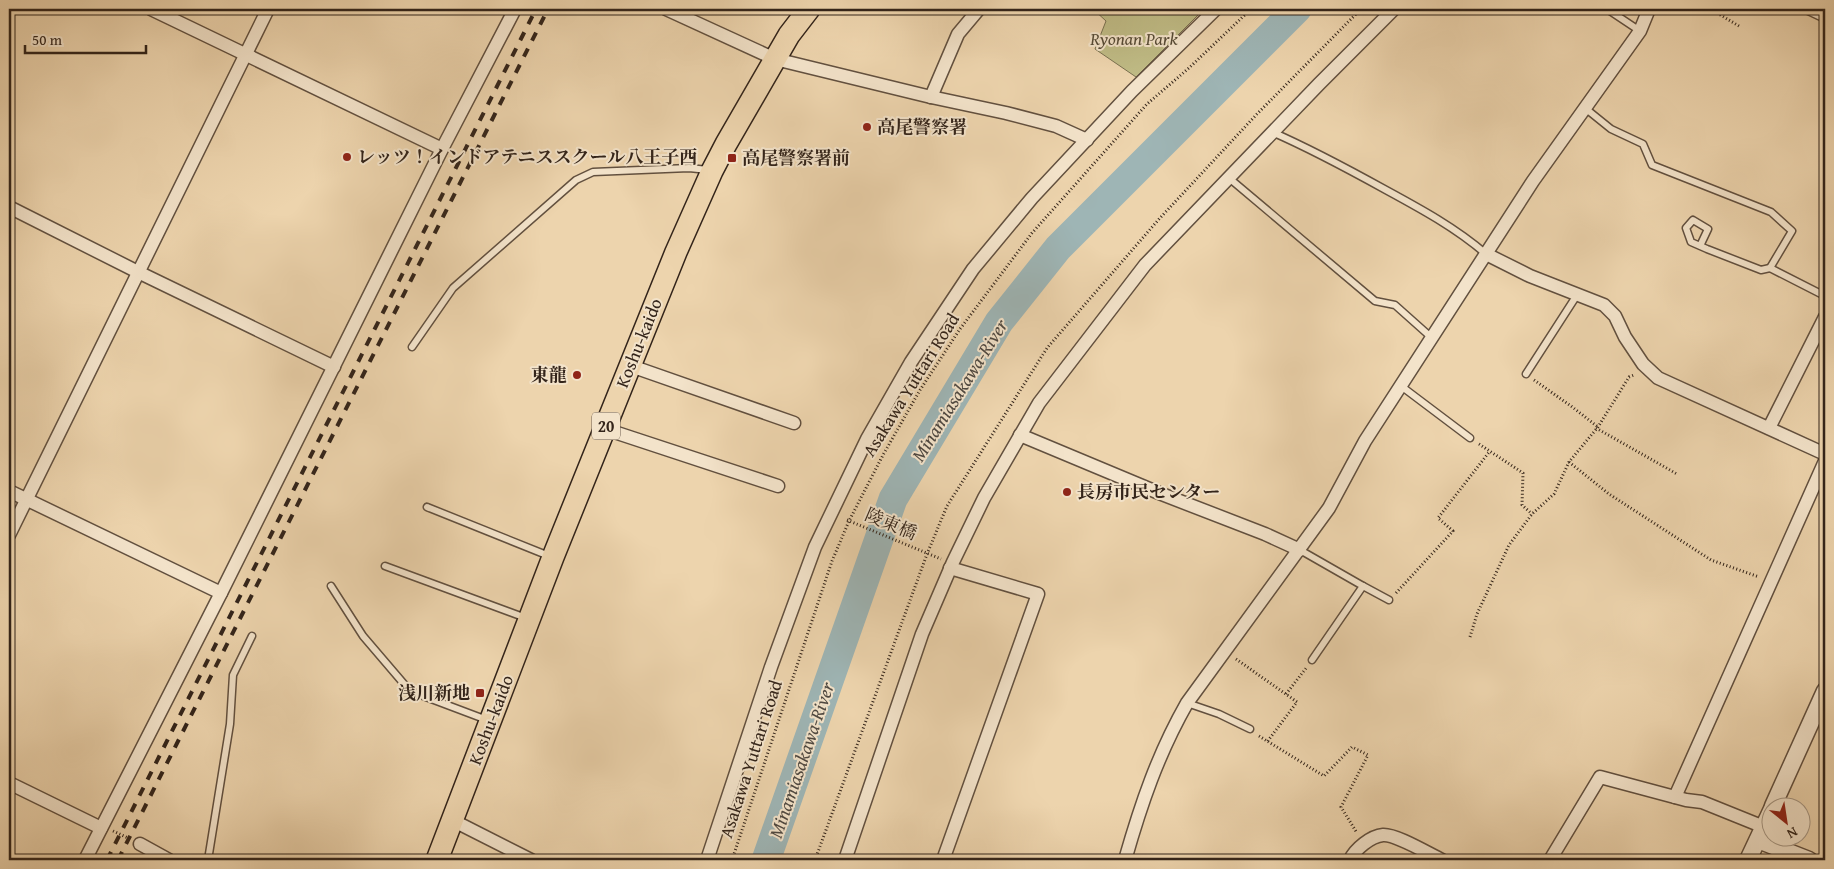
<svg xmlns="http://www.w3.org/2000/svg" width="1834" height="869" viewBox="0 0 1834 869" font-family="'Gentium Book Plus','Noto Serif JP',serif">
<rect width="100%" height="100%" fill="#edd4ad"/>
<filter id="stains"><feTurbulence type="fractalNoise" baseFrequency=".004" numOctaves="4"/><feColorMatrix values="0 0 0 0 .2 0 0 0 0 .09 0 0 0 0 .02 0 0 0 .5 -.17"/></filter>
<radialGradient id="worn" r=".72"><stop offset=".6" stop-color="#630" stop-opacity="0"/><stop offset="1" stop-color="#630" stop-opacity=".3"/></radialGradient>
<polygon fill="#bfbb85" stroke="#797050" points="1093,9 1204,9 1136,77 1095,49 1106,21"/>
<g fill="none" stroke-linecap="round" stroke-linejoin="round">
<polyline stroke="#9eb5b5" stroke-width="29" points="766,860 893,499 999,322 1058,248 1297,9"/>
<g stroke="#62503f" stroke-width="9">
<g id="service">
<polyline points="1607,9 1640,31"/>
<polyline points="1808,11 1825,19"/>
<polyline points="1585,108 1611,129 1643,144 1652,165 1771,212 1792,231 1770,268 1825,296"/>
<path d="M1272,132C1311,149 1348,169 1386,190C1421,209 1456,228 1486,254"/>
<polyline points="1229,178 1375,301 1395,305 1432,338"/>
<polyline points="1700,246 1708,229 1693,220 1686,228 1691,242 1707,249 1761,270 1770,268"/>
<polyline points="412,347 453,288 576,180 593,172 689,168 708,170"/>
<polyline points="1526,374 1577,295"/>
<polyline points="1401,386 1470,438"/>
<polyline points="429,508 427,507 549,556"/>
<polyline points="1300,550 1363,586 1312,660"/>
<polyline points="385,566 526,618"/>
<polyline points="331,586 363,636 410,691 487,720"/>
<polyline points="1363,586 1389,600"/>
<polyline points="1187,703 1219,714 1250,729"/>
<polyline points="208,860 230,724 233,675 252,636"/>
</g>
</g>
<g stroke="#62503f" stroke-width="15">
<g id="minor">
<polyline points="151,9 442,149"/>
<polyline points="666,9 775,59 931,97 1006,113 1056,126 1087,140"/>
<polyline points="931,97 958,34 979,9"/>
<polyline points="9,207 138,272 334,367"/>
<polyline points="1486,254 1530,276 1604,305 1615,316 1625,337 1643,364 1658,378 1825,454"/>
<polyline points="631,366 794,423"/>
<polyline points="1769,428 1825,317"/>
<polyline points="605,429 778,486"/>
<polyline points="1020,435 1159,493 1265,534 1300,550"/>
<polyline points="9,491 221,593"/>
<polyline points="9,535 268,9"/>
<polyline points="9,783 101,828"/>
<polyline points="1675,797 1825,461"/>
<polyline points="452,820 531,860"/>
<polyline points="140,844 169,860"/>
<polyline points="85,860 221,593 442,149 515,9"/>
<polyline points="707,860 771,667 815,547 867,439 911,362 973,269 1032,198 1132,91 1216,9"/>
<polyline points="845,860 922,634 953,562 984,498 1039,403 1145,265 1319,84 1394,9"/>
<polyline points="943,860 1038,594 950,568"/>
<path d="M1125,860C1141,804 1158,754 1187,703L1329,508L1365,441L1533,181L1640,31L1649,9"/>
<path d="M1350,860C1355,849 1371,836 1383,835C1396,834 1429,854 1442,860"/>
<polyline points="1550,860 1600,777 1686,800 1702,802 1764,827"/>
</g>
</g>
<g stroke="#62503f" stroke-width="19">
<g id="tertiary">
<polyline points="1773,806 1825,691"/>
<polyline points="1758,840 1809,860"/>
<polyline points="1748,860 1772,809"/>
</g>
</g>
<g stroke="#33241a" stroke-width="24">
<polyline id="trunk" points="437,860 553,557 676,252 712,171 726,144 789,35 809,9"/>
</g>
<g stroke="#33241a" stroke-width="3" stroke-dasharray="1 2.5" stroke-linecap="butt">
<polyline points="1708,9 1717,13 1721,9"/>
<polyline points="1717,13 1739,26"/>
<polyline points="1534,380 1571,406 1598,427"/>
<polyline points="1596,428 1677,474"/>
<polyline points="1479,444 1523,473 1522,505 1532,514"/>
<polyline points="1569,462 1609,494 1711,560 1759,577"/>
<polyline points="847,520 941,559"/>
<polyline points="1396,593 1453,531 1438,518 1490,451"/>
<polyline points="1470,637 1477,614 1509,545 1532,514 1554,494 1569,462 1598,427 1629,377 1634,375"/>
<polyline points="1236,659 1297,702 1267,742"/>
<polyline points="1286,694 1307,667"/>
<polyline points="1259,736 1324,776 1352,747 1368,755 1341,807 1357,833"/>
<polyline points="113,831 128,838"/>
<polyline points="732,860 832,561 849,521 883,455 920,390 960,329 1032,233 1147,104 1189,68 1251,9"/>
<polyline points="815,860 927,554 947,506 1047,348 1160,218 1257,114 1361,9"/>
</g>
<use href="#service" stroke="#f3e3ca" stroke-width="6"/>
<use href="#minor" stroke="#f3e3ca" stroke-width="12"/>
<use href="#tertiary" stroke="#f3e3ca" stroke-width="16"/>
<use href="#trunk" stroke="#edd4ad" stroke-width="21"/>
<g stroke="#33241a" stroke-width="4" stroke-dasharray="9 9" stroke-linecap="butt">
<polyline points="107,860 536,9"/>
<polyline points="118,860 548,9"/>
</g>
</g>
<g fill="#8f2418" stroke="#f3e3ca" stroke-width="2">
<circle cx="867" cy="127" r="5"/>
<circle cx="347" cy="157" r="5"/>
<rect x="727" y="153" width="10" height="10" rx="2.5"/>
<circle cx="577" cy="375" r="5"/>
<circle cx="1067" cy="492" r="5"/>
<rect x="475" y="688" width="10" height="10" rx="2.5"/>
</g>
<g text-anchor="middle" stroke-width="4" stroke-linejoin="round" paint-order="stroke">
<rect fill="#f3e3ca" stroke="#6d5d4f" stroke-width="1" x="592" y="412.5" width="28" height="27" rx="4"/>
<g font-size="16" font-weight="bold" fill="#33241a">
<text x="606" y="432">20</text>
</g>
<g font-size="18" font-style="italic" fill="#564a35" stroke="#f3e3ca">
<text x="1134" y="45">Ryonan Park</text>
</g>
<g font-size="18" font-weight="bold" fill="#33241a" stroke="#f3e3ca" text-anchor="start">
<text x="877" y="133">高尾警察署</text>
<text x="357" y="163">レッツ！インドアテニススクール八王子西</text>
<text x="742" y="164">高尾警察署前</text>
<text x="567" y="381" text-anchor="end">東龍</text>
<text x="1077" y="498">長房市民センター</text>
<text x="470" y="699" text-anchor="end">浅川新地</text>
</g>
<g font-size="18" fill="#33241a" stroke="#f3e3ca">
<text transform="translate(639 343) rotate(-68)" y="6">Koshu-kaido</text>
<text transform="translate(911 385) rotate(-58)" y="6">Asakawa Yuttari Road</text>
<text transform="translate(891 524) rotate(23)" y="6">陵東橋</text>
<text transform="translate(491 720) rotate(-69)" y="6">Koshu-kaido</text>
<text transform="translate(751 759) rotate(-72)" y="6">Asakawa Yuttari Road</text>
</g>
<g font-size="19" font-style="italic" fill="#4e4841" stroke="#f3e3ca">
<text transform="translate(959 390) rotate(-58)" y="7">Minamiasakawa-River</text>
<text transform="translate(801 760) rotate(-71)" y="7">Minamiasakawa-River</text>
</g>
</g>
<rect width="1834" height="869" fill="none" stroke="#edd4ad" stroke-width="30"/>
<rect x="10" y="10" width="1814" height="849" fill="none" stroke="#33241a" stroke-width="2.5"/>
<rect x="15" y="15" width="1804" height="839" fill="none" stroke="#33241a"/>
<g transform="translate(1786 822) rotate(150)"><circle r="24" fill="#f3e3ca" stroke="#a69784"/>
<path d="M0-4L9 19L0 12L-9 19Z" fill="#8f2418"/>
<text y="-8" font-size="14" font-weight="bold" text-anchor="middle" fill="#33241a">N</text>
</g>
<path d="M25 45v8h121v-8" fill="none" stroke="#33241a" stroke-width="2.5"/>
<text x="32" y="45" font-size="15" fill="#33241a" stroke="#f3e3ca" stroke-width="4" paint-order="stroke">50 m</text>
<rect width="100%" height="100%" filter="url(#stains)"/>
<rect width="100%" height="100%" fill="url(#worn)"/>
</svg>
